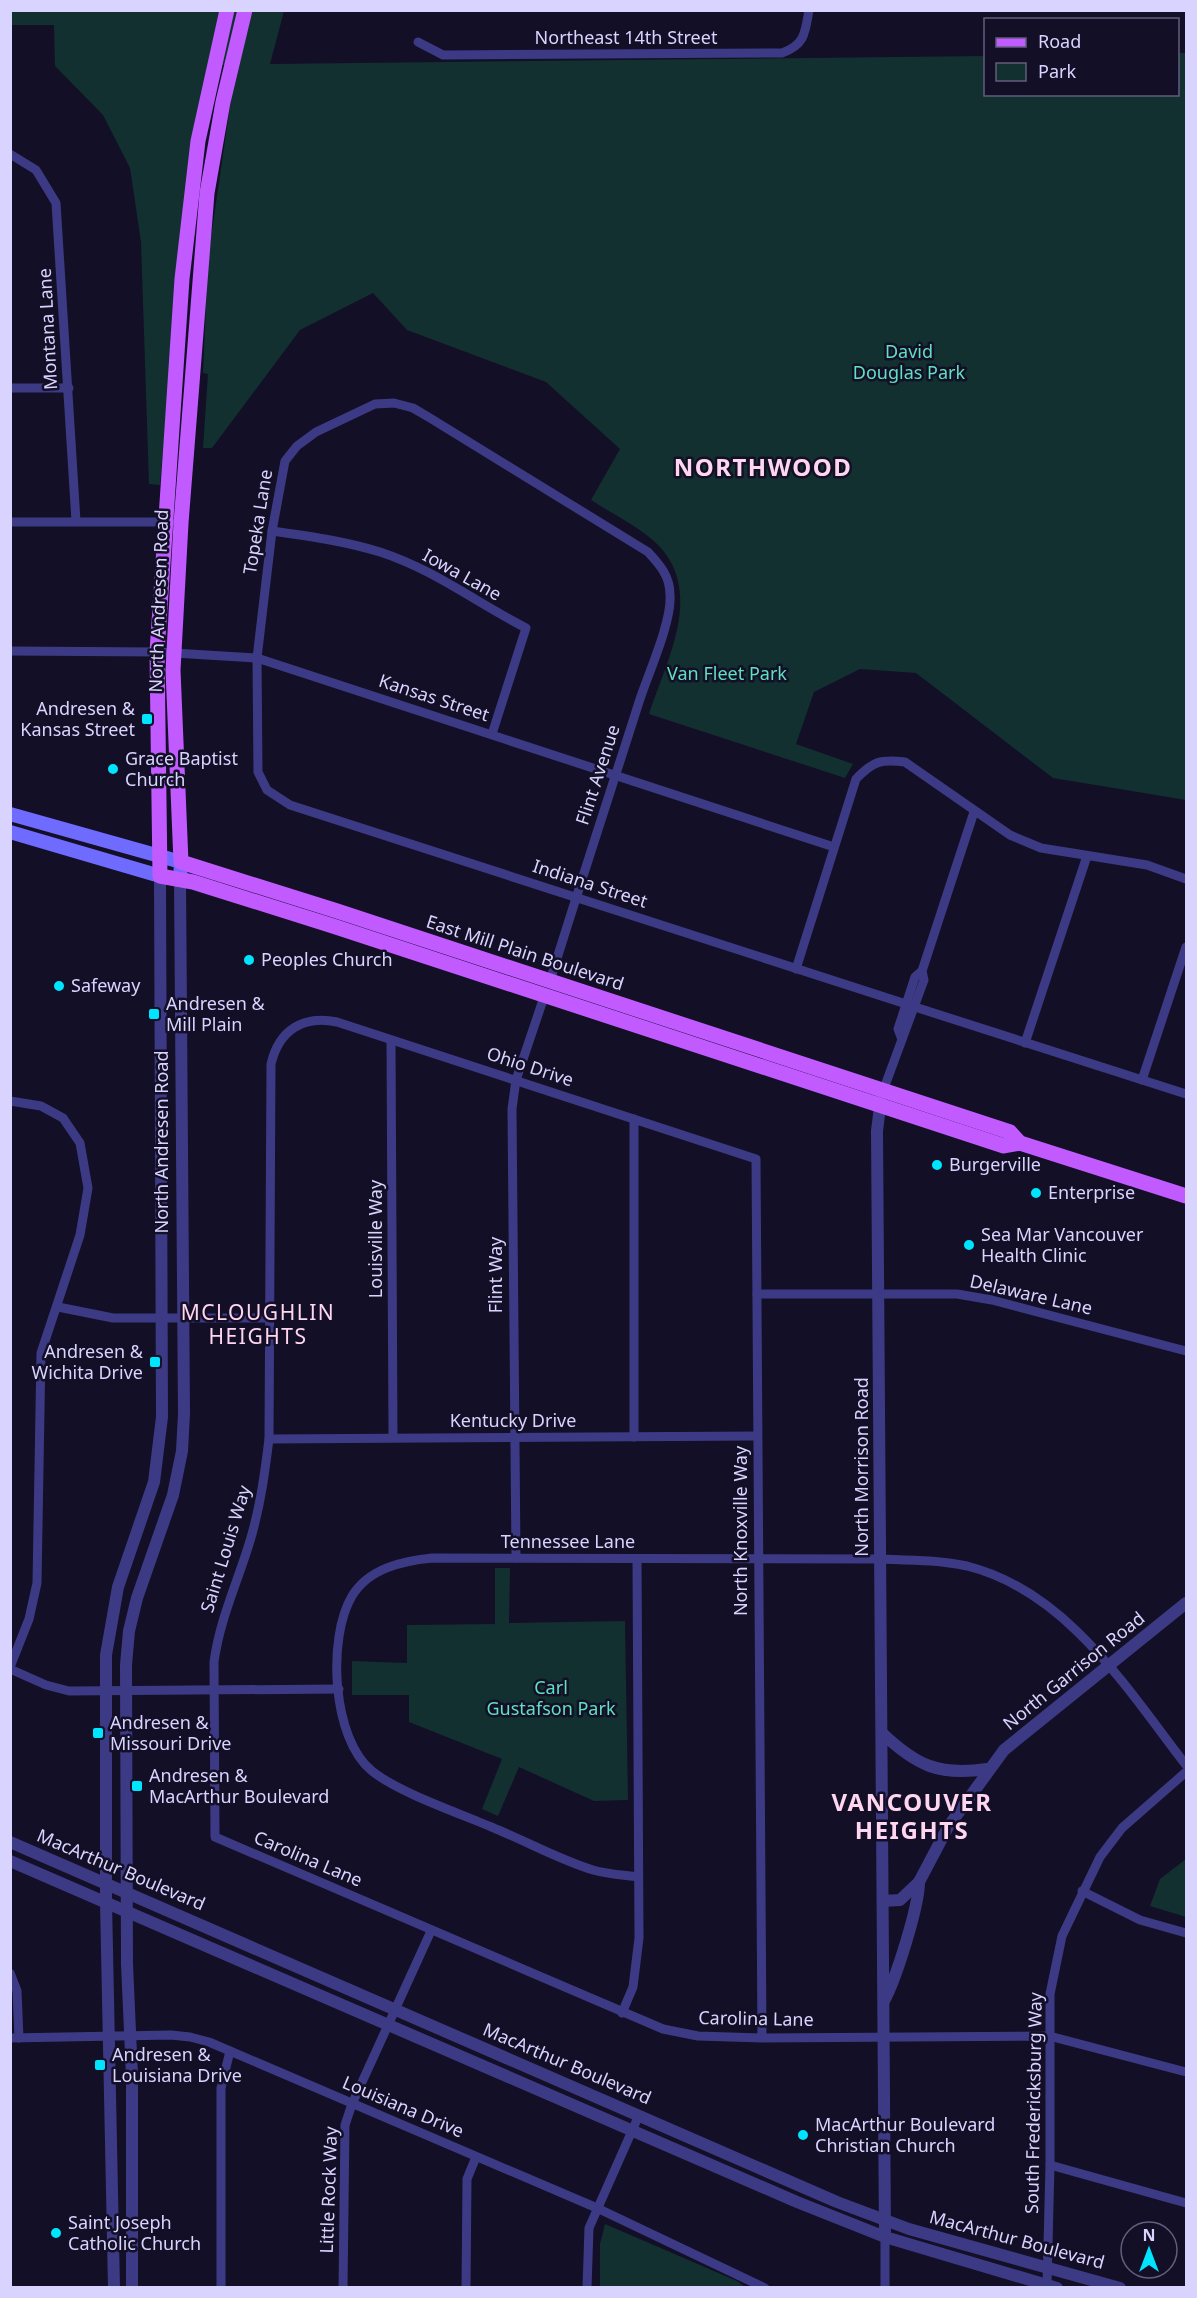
<svg xmlns="http://www.w3.org/2000/svg" width="1197" height="2298" viewBox="0 0 1197 2298" font-family="'Noto Sans',sans-serif">
<rect width="100%" height="100%" fill="#130f26"/>
<g fill="#12302f">
<path d="M11,11H284L270,64L985,56L986,94H1178V53H1186V800L1053,778L916,673L860,669L814,692L796,744L853,764L845,778L649,714C666,661 706,591 656,543C638,526 612,514 591,500L620,449L546,382L407,330L373,293L300,330L212,448H203L208,374L203,373L208,258L236,65H208L175,305L160,485L149,484L141,242L130,168L103,115L55,66L54,25H11Z"/>
<polygon points="495,1568 510,1568 509,1623 625,1621 628,1800 594,1801 519,1767 498,1816 482,1809 502,1759 409,1722 409,1695 352,1695 352,1661 407,1663 407,1625 495,1624"/>
<polygon points="1186,1859 1186,1917 1150,1906 1160,1879"/>
<polygon points="605,2224 737,2281 745,2287 600,2287 600,2244"/>
</g>
<g fill="none" stroke-linecap="round" stroke-linejoin="round">
<g stroke="#3d3a85" stroke-width="9">
<path d="M418,42L443,55L782,53C805,45 805,33 809,10"/>
<polyline points="10,154 36,170 56,203 76,521"/>
<polyline points="10,388 69,388"/>
<polyline points="10,522 170,522"/>
<path d="M272,531C308,536 344,541 380,552C433,569 477,603 526,628L492,734"/>
<polyline points="10,651 157,652 257,658 834,847"/>
<path d="M796,969L856,779C873,761 881,759 905,762L1010,835L1041,848L1147,865L1186,879"/>
<path d="M550,981C579,887 610,793 640,699C649,672 672,621 670,595C670,576 660,565 648,552L430,418L413,408L394,403L375,404L316,432L297,446L285,461L272,531L257,658L258,772L267,790L290,805L906,1004"/>
<polyline points="915,1007 1186,1094"/>
<polyline points="901,1037 898,1029 915,977 922,971 974,812"/>
<polyline points="391,1040 393,1437"/>
<polyline points="1025,1043 1087,856"/>
<polyline points="1142,1080 1186,947"/>
<polyline points="883,1091 924,980 922,971"/>
<polyline points="10,1101 41,1106 63,1118 80,1143 88,1188 80,1235 41,1353 37,1583 29,1619 10,1667"/>
<polyline points="634,1119 634,1437"/>
<polyline points="757,1294 957,1294 992,1300 1186,1351"/>
<polyline points="58,1307 113,1318 269,1318"/>
<polyline points="269,1439 757,1436"/>
<polyline points="516,1558 512,1109 516,1080 544,997"/>
<polyline points="10,1669 46,1685 69,1691 339,1689"/>
<path d="M638,1877C623,1875 607,1874 593,1870C560,1860 528,1842 496,1829C462,1814 399,1793 372,1771C332,1739 327,1638 352,1596C369,1568 403,1561 432,1558L881,1559C910,1560 938,1560 967,1566C1067,1591 1127,1689 1186,1765"/>
<polyline points="1082,1891 1140,1920 1186,1933"/>
<polyline points="10,1973 17,1991 19,2038"/>
<polyline points="622,2013 633,1987 639,1938 637,1559"/>
<polyline points="10,2038 171,2035 190,2037 209,2042 597,2208 765,2288"/>
<path d="M762,2038L756,1159L337,1022C303,1015 279,1030 271,1064L269,1439C265,1471 261,1502 252,1534C240,1577 220,1617 214,1662L215,1837L663,2029L698,2036L762,2038L1049,2036L1186,2072"/>
<polyline points="1050,2165 1186,2203"/>
<polyline points="1047,2284 1050,2165 1050,1994 1062,1936 1100,1857 1122,1828 1186,1772"/>
<polyline points="221,2288 221,2088 230,2051"/>
<polyline points="343,2288 345,2125 352,2104 431,1931"/>
<polyline points="466,2288 467,2179 476,2157"/>
<polyline points="587,2288 589,2228 639,2115"/>
<polyline points="885,2288 885,2237"/>
</g>
<g stroke="#3d3a85" stroke-width="12">
<polyline points="881,1098 877,1131 885,2237"/>
<path d="M882,1733C917,1766 939,1776 987,1769"/>
<polyline points="10,1842 837,2202 909,2229 1120,2288"/>
<polyline points="10,1861 797,2202 885,2237 1057,2288"/>
<polyline points="883,1901 900,1900 919,1882 948,1827 1004,1750 1186,1603"/>
<path d="M884,2001C896,1979 919,1906 919,1882"/>
<polyline points="114,2288 106,1902 106,1655 118,1587 154,1482 162,1417 160,876"/>
<polyline points="132,2288 132,2076 127,1964 126,1665 129,1631 137,1598 173,1495 182,1451 184,1414 180,880"/>
</g>
<g stroke="#6f6bff" stroke-width="14">
<polyline points="10,814 181,862 180,880"/>
<polyline points="10,832 160,876"/>
</g>
<g stroke="#c25bff" stroke-width="15">
<polyline points="227,10 198,141 182,279 157,652 160,876 193,882 333,926 1004,1146 1020,1143"/>
<polyline points="245,10 223,102 207,193 181,523 173,670 181,862 337,911 1010,1132 1020,1143 1186,1196"/>
</g>
</g>
<g fill="#00e5ff" stroke="#130f26" stroke-width="2">
<rect x="141" y="713" width="12" height="12" rx="3"/>
<circle cx="113" cy="769" r="6"/>
<circle cx="249" cy="960" r="6"/>
<circle cx="59" cy="986" r="6"/>
<rect x="148" y="1008" width="12" height="12" rx="3"/>
<circle cx="937" cy="1165" r="6"/>
<circle cx="1036" cy="1193" r="6"/>
<circle cx="969" cy="1245" r="6"/>
<rect x="149" y="1356" width="12" height="12" rx="3"/>
<rect x="92" y="1727" width="12" height="12" rx="3"/>
<rect x="131" y="1780" width="12" height="12" rx="3"/>
<rect x="94" y="2059" width="12" height="12" rx="3"/>
<circle cx="803" cy="2135" r="6"/>
<circle cx="56" cy="2233" r="6"/>
</g>
<g text-anchor="middle" stroke-width="5" stroke-linejoin="round" paint-order="stroke">
<g font-size="18" fill="#d9d4ff" stroke="#130f26">
<text x="626" y="44">Northeast 14th Street</text>
<text transform="translate(48 329) rotate(-93)" y="6">Montana Lane</text>
<text transform="translate(258 522) rotate(-81)" y="6">Topeka Lane</text>
<text transform="translate(462 575) rotate(29)" y="6">Iowa Lane</text>
<text transform="translate(159 601) rotate(-88)" y="6">North Andresen Road</text>
<text transform="translate(434 698) rotate(18)" y="6">Kansas Street</text>
<text transform="translate(598 775) rotate(-72)" y="6">Flint Avenue</text>
<text transform="translate(590 884) rotate(18)" y="6">Indiana Street</text>
<text transform="translate(525 953) rotate(18)" y="6">East Mill Plain Boulevard</text>
<text transform="translate(530 1067) rotate(18)" y="6">Ohio Drive</text>
<text transform="translate(162 1142) rotate(-90)" y="6">North Andresen Road</text>
<text transform="translate(376 1239) rotate(-90)" y="6">Louisville Way</text>
<text transform="translate(496 1275) rotate(-90)" y="6">Flint Way</text>
<text transform="translate(1031 1295) rotate(13)" y="6">Delaware Lane</text>
<text x="513" y="1427">Kentucky Drive</text>
<text transform="translate(862 1467) rotate(-90)" y="6">North Morrison Road</text>
<text transform="translate(741 1531) rotate(-90)" y="6">North Knoxville Way</text>
<text x="568" y="1548">Tennessee Lane</text>
<text transform="translate(226 1549) rotate(-73)" y="6">Saint Louis Way</text>
<text transform="translate(1074 1671) rotate(-39)" y="6">North Garrison Road</text>
<text transform="translate(308 1859) rotate(23)" y="6">Carolina Lane</text>
<text transform="translate(121 1870) rotate(23)" y="6">MacArthur Boulevard</text>
<text transform="translate(756 2019) rotate(1)" y="6">Carolina Lane</text>
<text transform="translate(567 2064) rotate(23)" y="6">MacArthur Boulevard</text>
<text transform="translate(1034 2103) rotate(-89)" y="6">South Fredericksburg Way</text>
<text transform="translate(403 2107) rotate(23)" y="6">Louisiana Drive</text>
<text transform="translate(329 2190) rotate(-88)" y="6">Little Rock Way</text>
<text transform="translate(1017 2240) rotate(15)" y="6">MacArthur Boulevard</text>
</g>
<g font-size="18" fill="#5fe0c0" stroke="#130f26">
<text x="909" y="358">David<tspan x="909" dy="21">Douglas Park</tspan></text>
<text x="727" y="680">Van Fleet Park</text>
<text x="551" y="1694">Carl<tspan x="551" dy="21">Gustafson Park</tspan></text>
</g>
<g font-size="18" fill="#d9d4ff" stroke="#130f26" text-anchor="start">
<text x="135" y="715" text-anchor="end">Andresen &amp;<tspan x="135" dy="21">Kansas Street</tspan></text>
<text x="125" y="765">Grace Baptist<tspan x="125" dy="21">Church</tspan></text>
<text x="261" y="966">Peoples Church</text>
<text x="71" y="992">Safeway</text>
<text x="166" y="1010">Andresen &amp;<tspan x="166" dy="21">Mill Plain</tspan></text>
<text x="949" y="1171">Burgerville</text>
<text x="1048" y="1199">Enterprise</text>
<text x="981" y="1241">Sea Mar Vancouver<tspan x="981" dy="21">Health Clinic</tspan></text>
<text x="143" y="1358" text-anchor="end">Andresen &amp;<tspan x="143" dy="21">Wichita Drive</tspan></text>
<text x="110" y="1729">Andresen &amp;<tspan x="110" dy="21">Missouri Drive</tspan></text>
<text x="149" y="1782">Andresen &amp;<tspan x="149" dy="21">MacArthur Boulevard</tspan></text>
<text x="112" y="2061">Andresen &amp;<tspan x="112" dy="21">Louisiana Drive</tspan></text>
<text x="815" y="2131">MacArthur Boulevard<tspan x="815" dy="21">Christian Church</tspan></text>
<text x="68" y="2229">Saint Joseph<tspan x="68" dy="21">Catholic Church</tspan></text>
</g>
<g font-size="21" letter-spacing="1.5" fill="#ffd6f0" stroke="#130f26">
<text x="258" y="1320">MCLOUGHLIN<tspan x="258" dy="24">HEIGHTS</tspan></text>
</g>
<g font-size="24" font-weight="bold" letter-spacing="1.5" fill="#ffd6f0" stroke="#130f26">
<text x="763" y="476">NORTHWOOD</text>
<text x="912" y="1811">VANCOUVER<tspan x="912" dy="28">HEIGHTS</tspan></text>
</g>
</g>
<rect width="1197" height="2298" fill="none" stroke="#d9d4ff" stroke-width="24"/>
<rect x="984" y="18" width="195" height="78" fill="#130f26" stroke="#625e7d" stroke-width="1.5"/>
<rect x="996" y="38" width="30" height="9" fill="#c25bff" stroke="#625e7d" stroke-width="1.5"/>
<text x="1038" y="48" font-size="18" fill="#d9d4ff">Road</text>
<rect x="996" y="63" width="30" height="18" fill="#12302f" stroke="#625e7d" stroke-width="1.5"/>
<text x="1038" y="78" font-size="18" fill="#d9d4ff">Park</text>
<g transform="translate(1149 2250)"><circle r="28" fill="#130f26" stroke="#625e7d" stroke-width="1.5"/>
<path d="M0-4.5L10 22L0 15L-10 22Z" fill="#00e5ff"/>
<text y="-9" font-size="16" font-weight="bold" text-anchor="middle" fill="#d9d4ff">N</text>
</g>
</svg>
